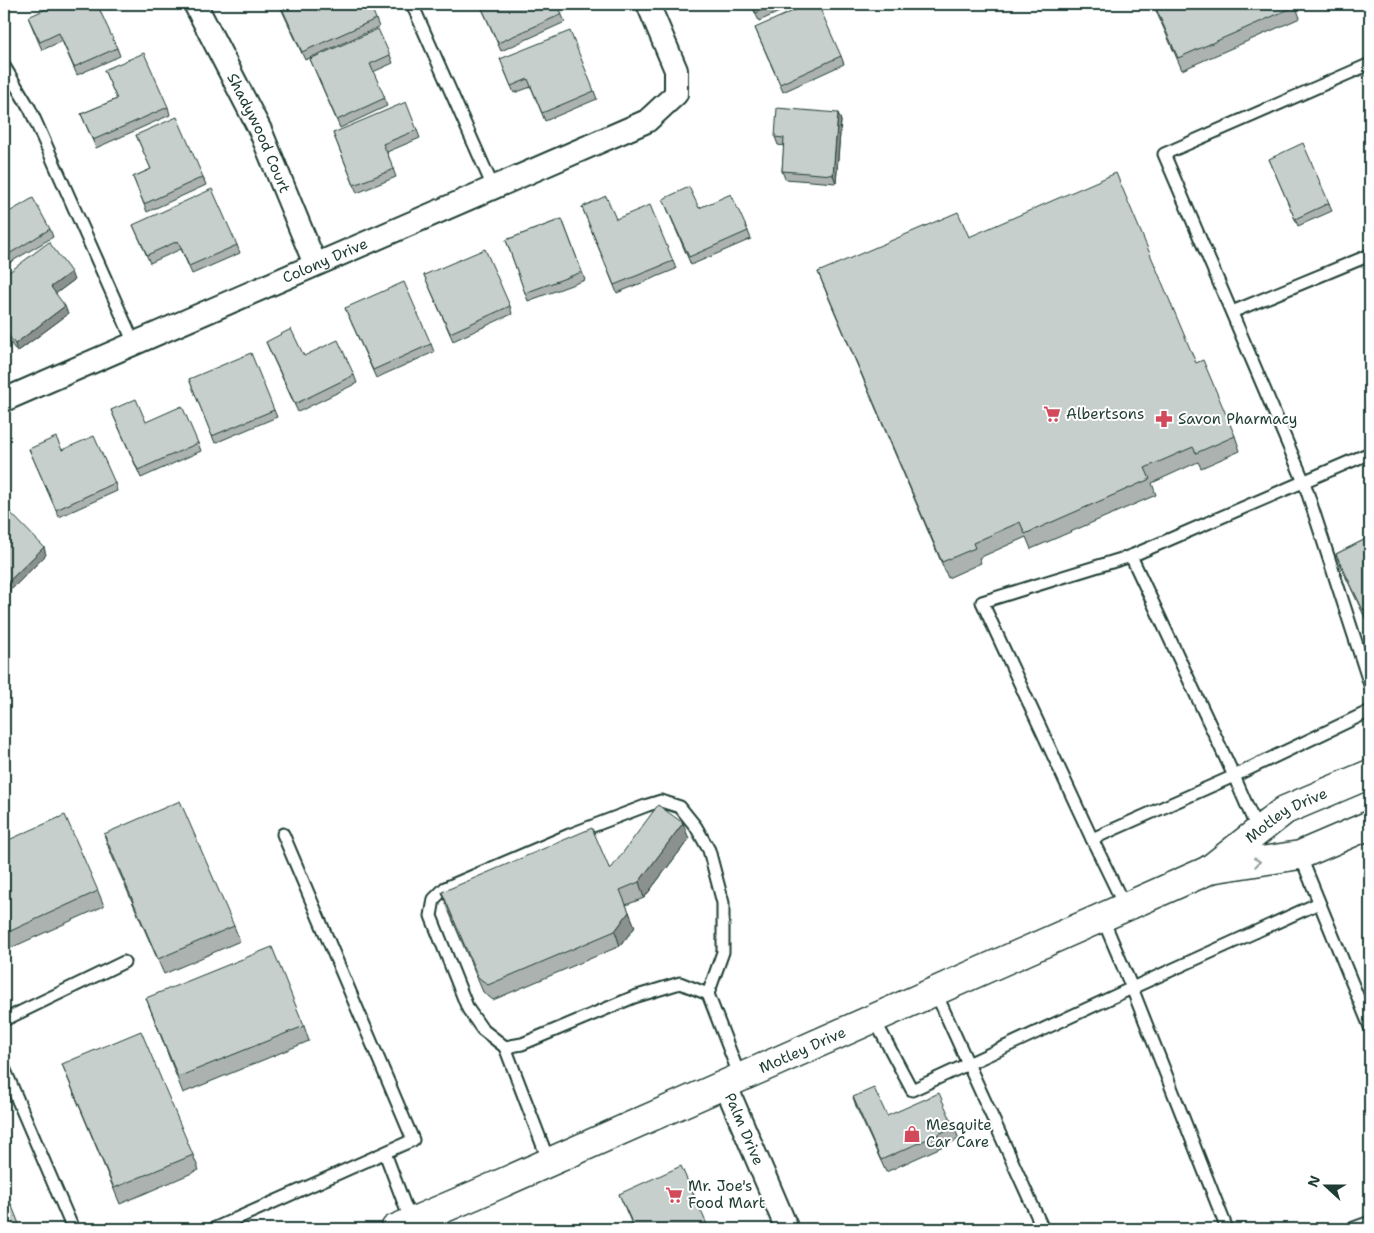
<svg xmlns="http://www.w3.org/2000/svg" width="1374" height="1233" viewBox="0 0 1374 1233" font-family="'Shantell Sans',sans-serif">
<rect width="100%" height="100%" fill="#fff"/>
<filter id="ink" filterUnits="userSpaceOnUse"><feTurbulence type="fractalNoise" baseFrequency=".02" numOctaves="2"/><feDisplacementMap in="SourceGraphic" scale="10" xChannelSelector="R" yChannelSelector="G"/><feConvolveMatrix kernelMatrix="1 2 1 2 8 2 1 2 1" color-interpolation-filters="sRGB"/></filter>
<g filter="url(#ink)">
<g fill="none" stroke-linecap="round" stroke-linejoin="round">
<g stroke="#1f3d34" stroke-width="15">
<g id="service">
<polyline points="412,4 493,187"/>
<polyline points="1370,64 1164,154 1304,482 1370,685"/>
<polyline points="4,66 30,109 134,343"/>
<polyline points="1232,312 1370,255"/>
<polyline points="1258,831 1234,776 1131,556 1370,453"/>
<polyline points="1092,839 1234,776 1370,711"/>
<polyline points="1300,855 1370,1027"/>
<polyline points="1125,907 1092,839 982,602 1131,556"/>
<polyline points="935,991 1043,1229"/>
<polyline points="708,994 723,952 723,903 709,850 696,827 680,807 661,801 648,805 569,835 445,888 434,899 431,916 468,1009 482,1029 505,1047 522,1044 634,997 680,983 708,994 740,1077"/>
<polyline points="874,1019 912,1090 1132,988 1102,917"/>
<polyline points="4,1020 124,962"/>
<polyline points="505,1047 549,1162"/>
<polyline points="4,1068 73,1229"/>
<polyline points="385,1153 411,1222"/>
<polyline points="213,1229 413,1140 283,834"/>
<polyline points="1227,1229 1132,988 1319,903"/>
<polyline points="1351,1229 1370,1222"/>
</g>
</g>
<g stroke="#1f3d34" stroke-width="26">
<g id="minor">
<path id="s1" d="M195,4L260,130L315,264"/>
<path id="s2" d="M4,400L647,121L676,94V70L648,4"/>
<path id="s3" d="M725,1084L787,1229"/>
</g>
</g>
<g stroke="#1f3d34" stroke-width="31">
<g id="secondary">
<polyline points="1210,869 1300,855 1370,825"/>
<path id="s4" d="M395,1229L475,1195L1209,870L1285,810L1370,774"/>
</g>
</g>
<use href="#service" stroke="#fff" stroke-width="11"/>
<use href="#minor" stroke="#fff" stroke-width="22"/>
<use href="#secondary" stroke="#fff" stroke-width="28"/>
</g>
<g fill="#abb2af" stroke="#1f3d34">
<polygon points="279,4 338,4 339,5 376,19 379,27 305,60"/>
<polygon points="480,4 557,4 565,22 501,51"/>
<polygon points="751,4 794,4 795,5 759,21"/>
<polygon points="1153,4 1295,4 1300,18 1182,70"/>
<polygon points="28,17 117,48 120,56 77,75 62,41 42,50"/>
<polygon points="755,28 841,56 844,64 783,92"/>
<polygon points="390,55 393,63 373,72 387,106 340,128 310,59"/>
<polygon points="503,67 594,91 597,99 545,121 531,87 514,93"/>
<polygon points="104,70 168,107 170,115 96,148 81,114 117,99"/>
<polygon points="838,113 841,121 836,183 785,179 782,171 784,146 778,145 775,137"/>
<polygon points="417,130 420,138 387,152 396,177 357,193 333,133"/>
<polygon points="136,135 203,177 206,185 147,212 133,177 151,169"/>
<polygon points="1269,159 1329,203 1332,211 1298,226"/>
<polygon points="663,199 699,208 748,231 751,239 691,265"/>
<polygon points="582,207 616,219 673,261 676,269 617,293"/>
<polygon points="4,215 50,229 53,237 4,266"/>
<polygon points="562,219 585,280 528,301 506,240"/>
<polygon points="133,225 237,245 240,253 192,274 181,249 150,263"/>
<polygon points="969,237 1196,363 1235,436 1240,451 1201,468 1198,462 1152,483 1156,495 1031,549 1026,537 979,558 981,563 948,578 824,287 818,272"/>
<polygon points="424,275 510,306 512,314 453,341"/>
<polygon points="4,276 74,280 55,294 68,314 17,352 4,334"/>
<polygon points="345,308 431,344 434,352 376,378"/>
<polygon points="266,342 354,375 357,383 298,412 269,349"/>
<polygon points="189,379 274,410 277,417 215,443"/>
<polygon points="111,410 146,422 198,443 201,451 141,478"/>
<polygon points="29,449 62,450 115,483 117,491 59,517"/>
<polygon points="1370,537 1370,620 1367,622 1340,565 1336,554"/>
<polygon points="104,834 234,926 240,941 164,974 109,849"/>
<polygon points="689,839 644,898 626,905 635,927 620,946 493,1000 483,992 447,907 442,892 610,870"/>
<polygon points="4,842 98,891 104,906 4,951"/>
<polygon points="146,998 304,1026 309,1041 183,1093"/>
<polygon points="62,1064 193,1155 199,1170 120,1204 68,1079"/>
<polygon points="853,1097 887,1116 954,1127 959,1139 886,1172 857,1109"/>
<polygon points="619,1194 709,1229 634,1229"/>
</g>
<g fill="#8b918f" stroke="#1f3d34">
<polygon points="838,113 841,121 836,183 833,175"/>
<polygon points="5,126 8,134 4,141 4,128"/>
<polygon points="71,272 74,280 54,295 51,287"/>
<polygon points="65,306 68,314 17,352 15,344"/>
<polygon points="44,547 46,555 6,595 4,589 4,586"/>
<polygon points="683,823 689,839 644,898 639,882"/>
<polygon points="629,912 635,927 620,946 615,931"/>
</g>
<g fill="#c7cfcc" stroke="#1f3d34">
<polygon points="58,4 97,4 117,48 74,67 59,33 40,42 28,17"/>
<polygon points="280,4 338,4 339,5 341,4 370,4 376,19 302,52"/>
<polygon points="480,4 557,4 562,14 498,43"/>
<polygon points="752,4 777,4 756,13"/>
<polygon points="809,4 818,4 841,56 780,84 755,28"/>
<polygon points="1154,4 1295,4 1296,6 1178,58"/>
<polygon points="378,29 390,55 370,64 385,98 337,120 310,59"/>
<polygon points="570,31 594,91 542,113 528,79 511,86 500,59"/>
<polygon points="144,53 168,107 93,140 81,114 117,99 104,70"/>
<polygon points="406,102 417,130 383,144 394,169 354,185 333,133"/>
<polygon points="777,108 838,113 833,175 782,171 784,138 775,137"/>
<polygon points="177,117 203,177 144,204 133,177 151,169 136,135"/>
<polygon points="1303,143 1329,203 1295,219 1269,159"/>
<polygon points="1116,173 1196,363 1203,360 1235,436 1196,453 1193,447 1145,468 1150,479 1025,534 1020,522 973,543 975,548 942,562 818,272 958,212 969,237"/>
<polygon points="689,187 699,208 731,194 748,231 689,257 663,199"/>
<polygon points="212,189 237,245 189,266 178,241 147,255 133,225"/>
<polygon points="606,196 616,219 650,205 673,261 614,285 582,207"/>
<polygon points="33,198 50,229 4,257 4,215"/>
<polygon points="562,219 582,272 525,293 506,240"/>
<polygon points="49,242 71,272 51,287 65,306 15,344 4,330 4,276"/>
<polygon points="485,249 510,306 450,333 424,275"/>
<polygon points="404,282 431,344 373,370 345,308"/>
<polygon points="291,329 304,356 338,340 354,375 295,404 266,342"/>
<polygon points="251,353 274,410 212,436 189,379"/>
<polygon points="136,399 146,422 182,406 198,443 138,470 111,410"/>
<polygon points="94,436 115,483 56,510 29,449 56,437 62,450"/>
<polygon points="4,506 44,547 4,586"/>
<polygon points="1370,537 1370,607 1363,610 1336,554"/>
<polygon points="180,801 234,926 158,959 104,834"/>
<polygon points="658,805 683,823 639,882 620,890 629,912 615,931 488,985 478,977 442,892 592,828 610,870"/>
<polygon points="65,815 98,891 4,934 4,842"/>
<polygon points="1370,870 1370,887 1364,873"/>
<polygon points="272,947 304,1026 178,1077 146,998"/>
<polygon points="141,1031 193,1155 114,1188 62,1064"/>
<polygon points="874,1088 887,1116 939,1093 954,1127 881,1160 853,1097"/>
<polygon points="681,1166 709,1229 635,1229 619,1194"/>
<polygon points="4,1186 21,1229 4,1229"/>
</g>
<defs><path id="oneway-chevron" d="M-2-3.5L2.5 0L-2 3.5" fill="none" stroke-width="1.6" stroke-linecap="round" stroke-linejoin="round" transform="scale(1.25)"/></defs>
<use stroke="#8f9e9a" href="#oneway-chevron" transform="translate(1257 862) rotate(-9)"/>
</g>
<defs>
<g id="supermarket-bare" transform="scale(1.35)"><path d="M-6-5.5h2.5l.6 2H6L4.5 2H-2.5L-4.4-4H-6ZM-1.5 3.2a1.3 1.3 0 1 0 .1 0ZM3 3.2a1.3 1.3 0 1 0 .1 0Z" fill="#d1495b" stroke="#fff" stroke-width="2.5" paint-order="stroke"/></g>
<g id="pharmacy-bare" transform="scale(1.35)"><path d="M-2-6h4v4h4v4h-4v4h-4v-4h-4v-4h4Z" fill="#d1495b" stroke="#fff" stroke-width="2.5" paint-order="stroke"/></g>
<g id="shop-bare" transform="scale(1.35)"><path d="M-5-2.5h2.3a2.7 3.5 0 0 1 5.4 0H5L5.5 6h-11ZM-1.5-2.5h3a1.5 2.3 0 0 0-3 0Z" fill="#d1495b" stroke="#fff" stroke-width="2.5" paint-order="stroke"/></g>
</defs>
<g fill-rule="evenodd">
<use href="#supermarket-bare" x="1052" y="414"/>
<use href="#pharmacy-bare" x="1164" y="419"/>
<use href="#shop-bare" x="912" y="1134"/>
<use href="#supermarket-bare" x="674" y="1195"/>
</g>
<g text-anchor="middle" stroke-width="4" stroke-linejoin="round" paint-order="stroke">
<g font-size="15" fill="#1f3d34" stroke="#fff">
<text dy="5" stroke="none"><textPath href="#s1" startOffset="144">Shadywood Court</textPath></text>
<text dy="5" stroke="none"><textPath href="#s2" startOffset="350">Colony Drive</textPath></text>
<text dy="5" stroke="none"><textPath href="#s4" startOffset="985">Motley Drive</textPath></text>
<text dy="5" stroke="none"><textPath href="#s4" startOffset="445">Motley Drive</textPath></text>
<text dy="5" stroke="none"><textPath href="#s3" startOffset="49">Palm Drive</textPath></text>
</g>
<g font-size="15" fill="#1f3d34" stroke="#fff" text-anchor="start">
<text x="1066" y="419">Albertsons</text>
<text x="1178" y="424">Savon Pharmacy</text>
<text x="926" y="1130">Mesquite<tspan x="926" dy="17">Car Care</tspan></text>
<text x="688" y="1191">Mr. Joe's<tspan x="688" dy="17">Food Mart</tspan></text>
</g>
</g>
<rect width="1374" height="1233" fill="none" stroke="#fff" stroke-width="20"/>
<rect x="10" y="10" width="1354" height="1213" fill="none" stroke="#1f3d34" stroke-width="2" filter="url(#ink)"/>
<g transform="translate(1326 1186) rotate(291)" stroke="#ffffff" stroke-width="4" paint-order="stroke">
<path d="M0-4L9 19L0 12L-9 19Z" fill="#1f3d34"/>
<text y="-8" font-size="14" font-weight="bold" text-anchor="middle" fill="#1f3d34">N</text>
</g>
</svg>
